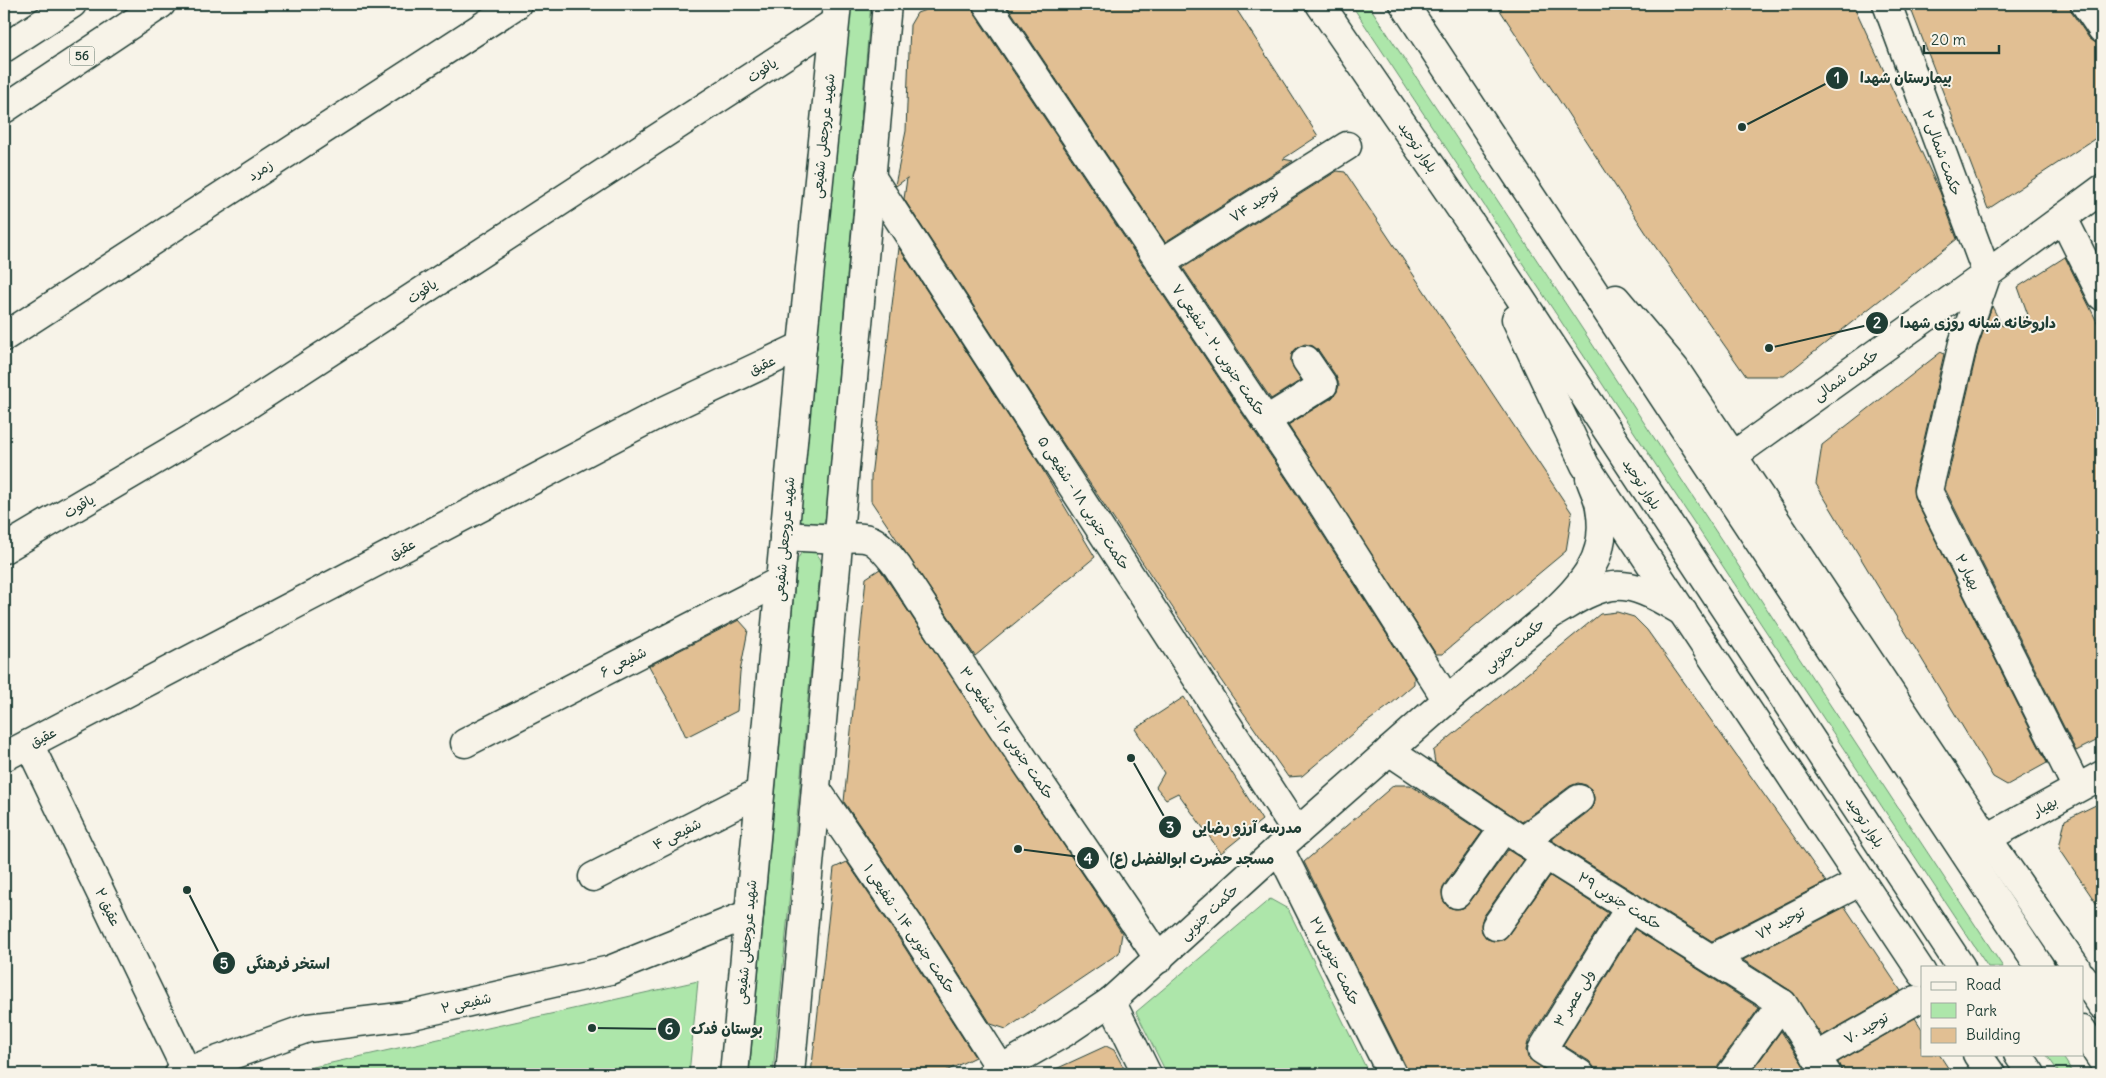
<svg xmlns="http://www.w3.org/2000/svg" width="2106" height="1078" viewBox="0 0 2106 1078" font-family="Delius,'Playpen Sans Arabic',sans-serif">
<rect width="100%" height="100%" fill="#f7f3e8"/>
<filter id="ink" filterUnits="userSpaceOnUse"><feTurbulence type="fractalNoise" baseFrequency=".02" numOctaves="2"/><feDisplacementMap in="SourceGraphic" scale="10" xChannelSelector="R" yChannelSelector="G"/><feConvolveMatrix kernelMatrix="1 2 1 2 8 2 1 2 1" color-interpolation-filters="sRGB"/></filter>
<g filter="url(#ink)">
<g fill="#ade6aa" stroke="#66926f">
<polygon points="849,4 871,4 826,516 824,522 818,525 805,525 800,520 799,514"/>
<polygon points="1351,4 1368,4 2003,967 1988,967"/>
<polygon points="807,549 815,551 821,560 773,1074 749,1074 797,560 801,553"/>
<polygon points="1270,899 1288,909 1369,1074 1167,1074 1136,1012"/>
<polygon points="698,981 689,1074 282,1074"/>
<polygon points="2046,1054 2061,1054 2074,1074 2060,1074"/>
</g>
<g fill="#e1bf93" stroke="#1f3d34">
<polygon points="942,4 972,4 974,13 1309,513 1414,677 1414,684 1390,705 1359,728 1302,776 1288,777 1220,679 1051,425 904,199 907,178 896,186 895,185 906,131 910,25 917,13"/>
<polygon points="1006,4 1233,4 1318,136 1283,159 1293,161 1165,242"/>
<polygon points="1496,4 1853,4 1940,192 1957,239 1784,376 1746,376 1652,242"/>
<polygon points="1909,4 2069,4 2072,13 2089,38 2098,44 2102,50 2102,134 1988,209"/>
<polygon points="1337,171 1345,172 1572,513 1566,551 1442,654 1436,654 1288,425 1332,398 1337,392 1339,385 1336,376 1319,351 1313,346 1305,344 1298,347 1292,354 1291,362 1301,380 1271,399 1183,268"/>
<polygon points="899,248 1038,462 1095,557 975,656 871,501 871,477"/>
<polygon points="2065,257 2102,332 2102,738 2076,751 1945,489 1978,347 1992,306 2002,326 2028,315 2018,287"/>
<polygon points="1941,352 1944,354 1913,487 1914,497 2047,763 2007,785 1993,777 1816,484 1822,445"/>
<polygon points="880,569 1122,933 1119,953 1006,1029 991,1024 924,920 844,802 866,578"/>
<polygon points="1617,612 1634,617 1647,630 1826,882 1712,941 1551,840 1588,812 1593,806 1594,797 1591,789 1586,785 1578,783 1570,786 1522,822 1435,763 1433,751 1600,614"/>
<polygon points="739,620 748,630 740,672 737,711 686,737 673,708 649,666"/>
<polygon points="1184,697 1262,820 1221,853 1178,793 1166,799 1156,787 1164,773 1135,729"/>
<polygon points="1394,785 1410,785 1482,832 1444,885 1442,892 1443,900 1448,907 1455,909 1463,908 1469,903 1508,850 1524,860 1483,917 1481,924 1482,932 1487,939 1494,941 1502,940 1508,935 1550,876 1608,913 1528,1042 1526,1050 1528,1058 1551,1074 1408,1074 1406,1067 1304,862"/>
<polygon points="2102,802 2102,912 2059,848 2065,820"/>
<polygon points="847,862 898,937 975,1057 940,1074 811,1074 834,868"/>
<polygon points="1845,907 1901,991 1822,1036 1791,991 1743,960"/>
<polygon points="1635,929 1759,1008 1718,1065 1716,1074 1596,1074 1594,1067 1589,1061 1563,1045"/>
<polygon points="1915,1018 1922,1029 1922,1054 1939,1054 1952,1074 1842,1074 1838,1062"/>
<polygon points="1781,1031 1809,1074 1750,1074"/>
<polygon points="1106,1046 1114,1050 1127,1074 1045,1074"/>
</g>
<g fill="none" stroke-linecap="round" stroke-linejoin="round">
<g stroke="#1f3d34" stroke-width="31">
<g id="minor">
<polyline points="987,4 1322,504 1447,700"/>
<polyline points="1887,4 1987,274 1963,343 1928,491 2077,788"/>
<polyline points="2085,4 2102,29"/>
<polyline points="870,175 1297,832"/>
<polyline points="2063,218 2102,296"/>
<polyline points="1161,263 1347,146"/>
<polyline points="1267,420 1323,385 1306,360"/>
<path d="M838,539C873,534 876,540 897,566L1004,730L1159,959"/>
<polyline points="4,549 237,412 834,23"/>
<polyline points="465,743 780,581"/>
<polyline points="29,744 188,1074"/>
<polyline points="1389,751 1523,841 1783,1004 1827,1074"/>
<polyline points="4,757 666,410 802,346"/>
<polyline points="816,789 911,928 1001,1069"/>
<polyline points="1987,838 2102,775"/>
<polyline points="1523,841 1579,799"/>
<polyline points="1279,848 1392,1074"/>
<polyline points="593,877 760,792"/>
<polyline points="1457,894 1504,828"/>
<polyline points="1496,926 1546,855"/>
<polyline points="1713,958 1848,888"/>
<polyline points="1111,1001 1147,1074"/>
<polyline points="1816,1057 1916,1000"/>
<polyline points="179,1074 308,1028 408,1016 610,970 749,914"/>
<polyline points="1580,1074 1542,1050 1630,907"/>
<polyline points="1731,1074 1782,1003"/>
</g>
</g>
<g stroke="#1f3d34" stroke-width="31">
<g id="tertiary">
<polyline points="4,337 517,4"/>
<polyline points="1734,455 1987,274 2102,189"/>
<path d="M1590,478C1593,488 1599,498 1600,508C1609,558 1583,583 1550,615C1568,605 1587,591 1607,587C1634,581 1661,599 1683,612"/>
<polyline points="784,536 838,539"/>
<polyline points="734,1074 802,346 837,4"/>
<polyline points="790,1074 887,4"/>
<polyline points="992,1074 1065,1032 1111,1001 1279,848 1447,700 1550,615"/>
</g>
</g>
<g stroke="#1f3d34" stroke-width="31">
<g id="secondary">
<polyline points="1320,4 1476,231 1961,967"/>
<polyline points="1404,4 2040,967"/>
<polyline points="1616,299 1675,369 1987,838 2076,967"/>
<polyline points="1516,319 1585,465 1922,973"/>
<polyline points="2082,976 2102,1005"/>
<polyline points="2082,1030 2102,1060"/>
<polyline points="1977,1054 1991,1074"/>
<polyline points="2018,1054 2031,1074"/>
</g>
</g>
<g stroke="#1f3d34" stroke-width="31">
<g id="trunk">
<polyline points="4,48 72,4"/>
<polyline points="4,109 161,4"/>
</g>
</g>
<use href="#minor" stroke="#f7f3e8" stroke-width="28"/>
<use href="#tertiary" stroke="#f7f3e8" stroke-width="28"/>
<use href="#secondary" stroke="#f7f3e8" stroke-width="28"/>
<use href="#trunk" stroke="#f7f3e8" stroke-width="28"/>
</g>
</g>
<g text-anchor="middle" stroke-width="4" stroke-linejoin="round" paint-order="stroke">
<rect fill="#f7f3e8" stroke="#60746a" stroke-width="1" x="69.5" y="46.5" width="25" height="19" rx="4"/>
<g font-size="12" font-weight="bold" fill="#1f3d34">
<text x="82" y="60">56</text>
</g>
<g font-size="14" fill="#1f3d34" stroke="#f7f3e8">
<text transform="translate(762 70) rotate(-33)" y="5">یاقوت</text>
<text transform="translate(823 136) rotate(-84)" y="5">شهید عروجعلی شفیعی</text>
<text transform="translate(1418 147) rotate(56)" y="5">بلوار توحید</text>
<text transform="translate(1942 153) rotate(70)" y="5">حکمت شمالی ۲</text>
<text transform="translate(260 170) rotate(-33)" y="5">زمرد</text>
<text transform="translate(1254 204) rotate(-32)" y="5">توحید ۷۴</text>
<text transform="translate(422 291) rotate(-33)" y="5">یاقوت</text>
<text transform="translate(1219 350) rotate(56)" y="5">حکمت جنوبی ۲۰ - شفیعی ۷</text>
<text transform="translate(762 365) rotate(-25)" y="5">عقیق</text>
<text transform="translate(1846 375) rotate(-36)" y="5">حکمت شمالی</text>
<text transform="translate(1642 484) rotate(57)" y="5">بلوار توحید</text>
<text transform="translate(1084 503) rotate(57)" y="5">حکمت جنوبی ۱۸ - شفیعی ۵</text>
<text transform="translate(79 506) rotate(-30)" y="5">یاقوت</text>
<text transform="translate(784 539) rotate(-85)" y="5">شهید عروجعلی شفیعی</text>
<text transform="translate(402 549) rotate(-28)" y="5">عقیق</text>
<text transform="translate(1968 572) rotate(63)" y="5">بهیار ۲</text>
<text transform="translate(1514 645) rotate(-40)" y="5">حکمت جنوبی</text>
<text transform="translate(623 662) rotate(-27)" y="5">شفیعی ۶</text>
<text transform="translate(1007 733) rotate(56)" y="5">حکمت جنوبی ۱۶ - شفیعی ۳</text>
<text transform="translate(43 737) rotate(-27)" y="5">عقیق</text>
<text transform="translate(2045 806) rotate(-29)" y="5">بهیار</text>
<text transform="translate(1865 822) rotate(57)" y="5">بلوار توحید</text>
<text transform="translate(677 834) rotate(-27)" y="5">شفیعی ۴</text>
<text transform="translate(1620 901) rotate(32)" y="5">حکمت جنوبی ۲۹</text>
<text transform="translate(108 907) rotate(64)" y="5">عقیق ۲</text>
<text transform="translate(1209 912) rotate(-43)" y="5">حکمت جنوبی</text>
<text transform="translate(1780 923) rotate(-28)" y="5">توحید ۷۲</text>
<text transform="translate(910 929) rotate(56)" y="5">حکمت جنوبی ۱۴ - شفیعی ۱</text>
<text transform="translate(746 942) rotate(-85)" y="5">شهید عروجعلی شفیعی</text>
<text transform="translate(1335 961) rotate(64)" y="5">حکمت جنوبی ۲۷</text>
<text transform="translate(1574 998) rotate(-59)" y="5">ولی عصر ۳</text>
<text transform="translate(466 1003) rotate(-13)" y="5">شفیعی ۲</text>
<text transform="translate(1866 1028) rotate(-30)" y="5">توحید ۷۰</text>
</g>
</g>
<path fill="none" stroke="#1f3d34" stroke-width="2" d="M1742 127L1837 78M1769 348L1877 323M1131 758L1170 827M1018 849L1088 858M187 890L224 963M592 1028L669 1029"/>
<g fill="#1f3d34" stroke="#f7f3e8" stroke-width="2">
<circle cx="1742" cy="127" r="5"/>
<circle cx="1769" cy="348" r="5"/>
<circle cx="1131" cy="758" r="5"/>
<circle cx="1018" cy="849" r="5"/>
<circle cx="187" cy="890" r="5"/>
<circle cx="592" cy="1028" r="5"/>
<circle cx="1837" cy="78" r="12"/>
<circle cx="1877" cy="323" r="12"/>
<circle cx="1170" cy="827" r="12"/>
<circle cx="1088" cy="858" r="12"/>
<circle cx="224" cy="963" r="12"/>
<circle cx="669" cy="1029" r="12"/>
</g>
<g font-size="15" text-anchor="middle" font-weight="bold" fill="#fff">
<text x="1837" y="83">1</text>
<text x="1877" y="328">2</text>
<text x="1170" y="833">3</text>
<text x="1088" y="864">4</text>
<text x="224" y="969">5</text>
<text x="669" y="1034">6</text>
</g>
<g font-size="15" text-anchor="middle" font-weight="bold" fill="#1f3d34" stroke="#f7f3e8" stroke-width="4" stroke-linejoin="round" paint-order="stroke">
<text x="1906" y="83">بیمارستان شهدا</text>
<text x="1978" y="328">داروخانه شبانه روزی شهدا</text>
<text x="1247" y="833">مدرسه آرزو رضایی</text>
<text x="1192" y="864">مسجد حضرت ابوالفضل (ع)</text>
<text x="288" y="969">استخر فرهنگی</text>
<text x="727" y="1034">بوستان فدک</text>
</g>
<rect width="2106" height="1078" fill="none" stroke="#f7f3e8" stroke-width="20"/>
<rect x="10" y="10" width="2086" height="1058" fill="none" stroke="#1f3d34" stroke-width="2" filter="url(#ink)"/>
<rect x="1921" y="966" width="162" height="90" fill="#f7f3e8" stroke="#a1aaa0"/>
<rect x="1931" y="982" width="25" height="8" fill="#f7f3e8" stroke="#a1aaa0"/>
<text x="1966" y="990" font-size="15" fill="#1f3d34">Road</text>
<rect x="1931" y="1003" width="25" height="15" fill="#ade6aa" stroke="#a1aaa0"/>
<text x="1966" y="1016" font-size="15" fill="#1f3d34">Park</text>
<rect x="1931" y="1028" width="25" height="15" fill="#e1bf93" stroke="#a1aaa0"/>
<text x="1966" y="1040" font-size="15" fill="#1f3d34">Building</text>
<path d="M1924 45v8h75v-8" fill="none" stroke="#1f3d34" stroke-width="2.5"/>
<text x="1931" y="45" font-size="15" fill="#1f3d34" stroke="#f7f3e8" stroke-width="4" paint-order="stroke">20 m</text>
</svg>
